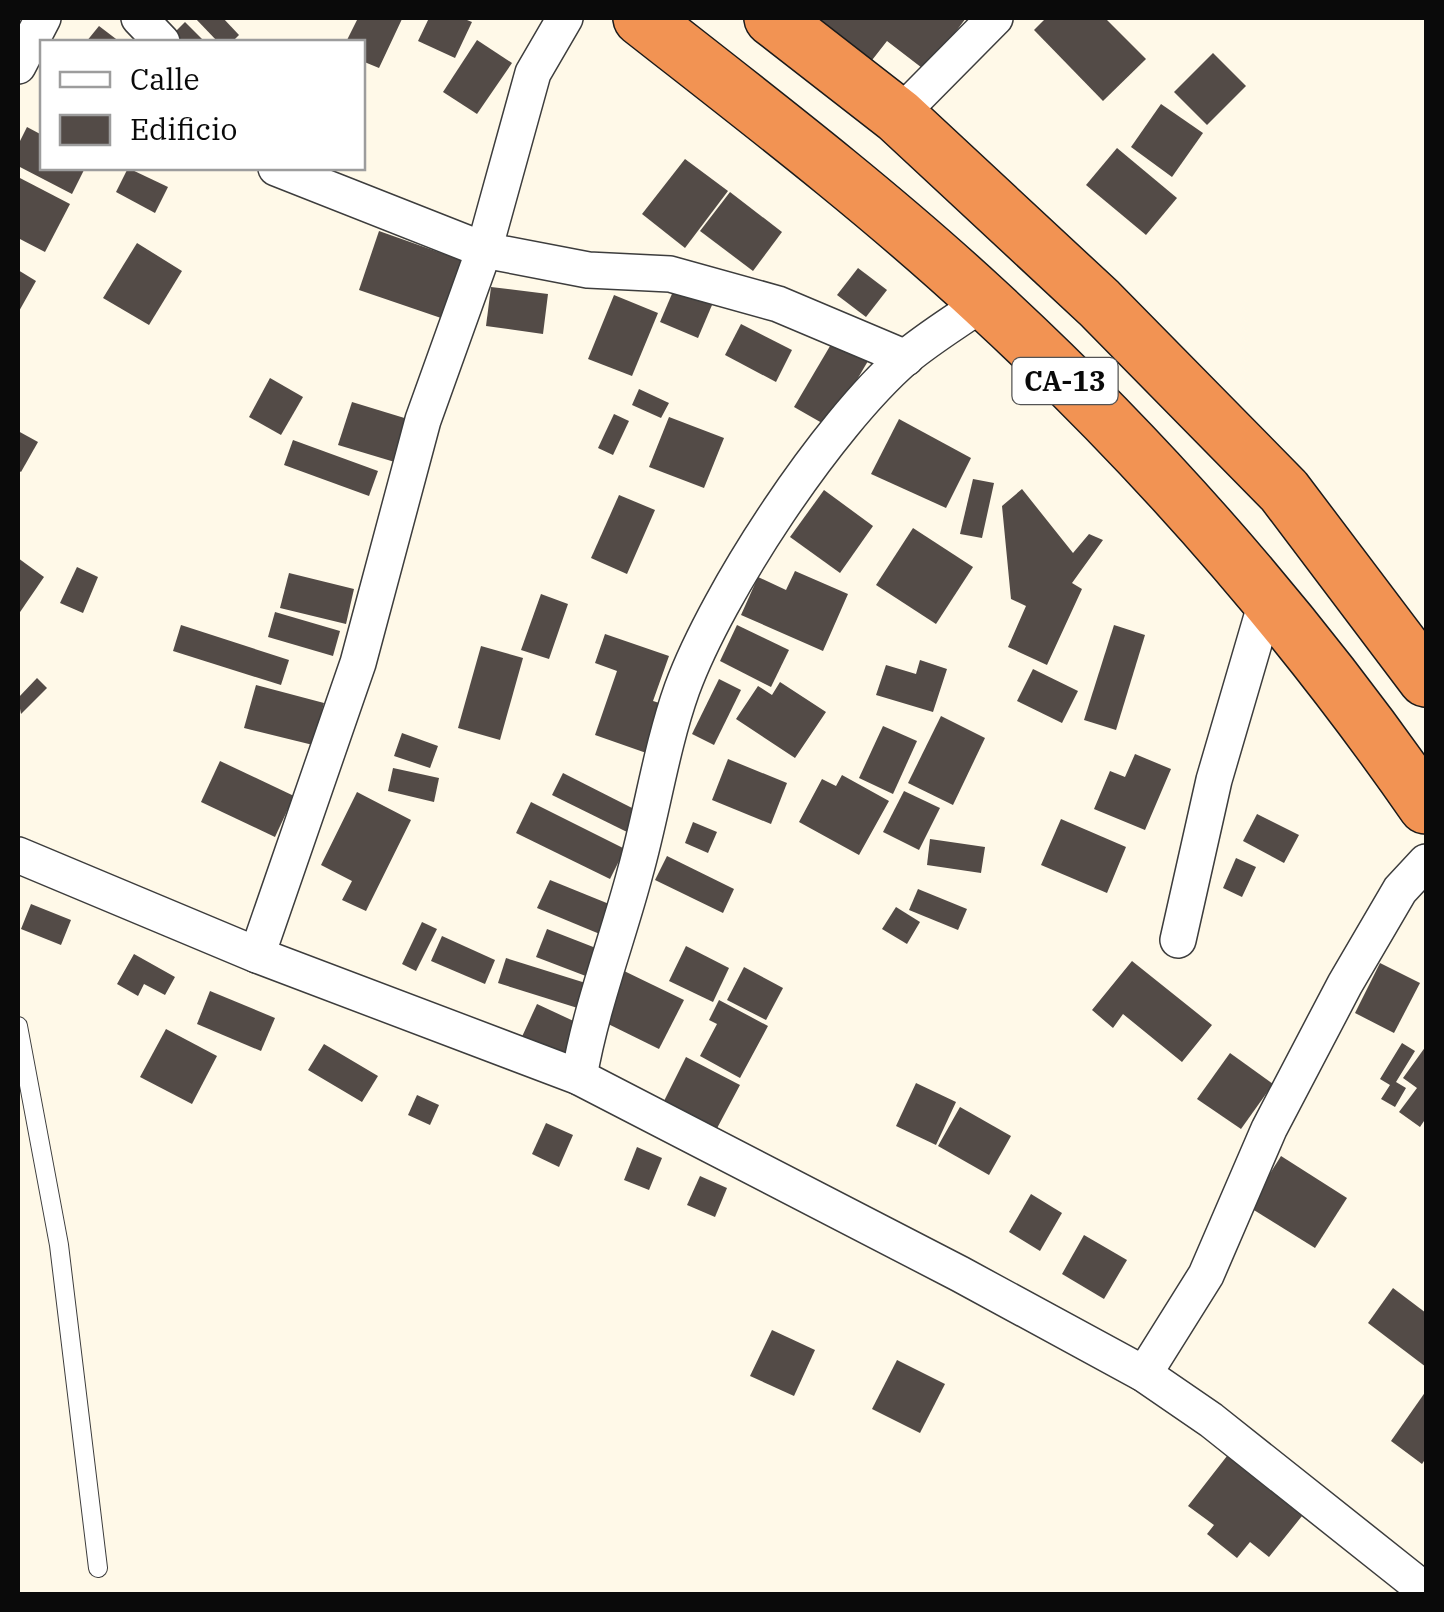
<svg xmlns="http://www.w3.org/2000/svg" width="1444" height="1612" viewBox="0 0 1444 1612" font-family="'IBM Plex Serif',serif">
<rect width="100%" height="100%" fill="#fff9e8"/>
<g fill="#534b47">
<polygon points="195,18 223,18 239,35 232,42 218,42"/>
<polygon points="358,18 402,19 379,68 362,61 362,42 346,42"/>
<polygon points="429,18 462,18 472,22 455,58 418,41"/>
<polygon points="819,18 966,18 926,71 887,41 869,64 816,23"/>
<polygon points="1046,18 1105,18 1146,59 1103,101 1034,30"/>
<polygon points="185,22 205,42 179,42 172,35"/>
<polygon points="99,26 120,42 86,42"/>
<polygon points="477,40 512,63 477,114 443,92"/>
<polygon points="1213,53 1246,86 1207,125 1174,92"/>
<polygon points="1161,104 1203,133 1172,177 1131,147"/>
<polygon points="27,127 42,135 42,168 85,168 72,194 18,166 18,145"/>
<polygon points="1117,148 1177,198 1146,235 1086,185"/>
<polygon points="685,159 728,191 685,248 642,214"/>
<polygon points="128,168 168,187 155,213 116,192"/>
<polygon points="18,177 70,204 45,252 18,238"/>
<polygon points="730,192 782,232 753,271 700,231"/>
<polygon points="379,231 461,260 441,318 359,290"/>
<polygon points="137,243 182,271 149,325 103,298"/>
<polygon points="858,268 887,290 866,317 837,295"/>
<polygon points="18,270 36,281 18,313"/>
<polygon points="677,282 715,298 698,338 660,322"/>
<polygon points="491,287 548,294 543,334 486,326"/>
<polygon points="614,295 658,313 632,376 588,359"/>
<polygon points="741,324 792,350 776,382 725,355"/>
<polygon points="833,341 868,361 829,427 794,407"/>
<polygon points="270,378 303,397 281,435 249,417"/>
<polygon points="639,389 669,403 661,418 632,405"/>
<polygon points="352,402 411,420 398,463 338,445"/>
<polygon points="614,414 629,421 613,455 598,448"/>
<polygon points="669,417 724,438 704,488 649,467"/>
<polygon points="899,419 971,458 946,508 871,474"/>
<polygon points="18,431 38,442 21,472 18,470"/>
<polygon points="293,440 378,471 369,496 284,465"/>
<polygon points="973,479 994,483 982,538 960,534"/>
<polygon points="1022,489 1073,553 1089,534 1103,540 1072,583 1082,589 1047,665 1008,647 1026,606 1011,599 1002,506"/>
<polygon points="824,490 873,526 840,573 790,537"/>
<polygon points="619,495 655,510 627,574 591,558"/>
<polygon points="913,528 973,567 936,624 876,585"/>
<polygon points="18,558 44,577 18,615"/>
<polygon points="77,567 98,577 83,613 60,603"/>
<polygon points="795,571 848,594 823,651 741,615 758,577 786,590"/>
<polygon points="289,573 354,589 346,624 280,608"/>
<polygon points="541,594 568,604 549,659 521,650"/>
<polygon points="275,612 340,631 333,656 268,637"/>
<polygon points="181,625 289,660 281,685 173,651"/>
<polygon points="737,625 789,650 771,687 720,661"/>
<polygon points="1114,625 1145,635 1116,730 1084,720"/>
<polygon points="605,634 669,656 653,701 669,706 652,755 595,735 617,671 595,663"/>
<polygon points="481,646 523,658 500,740 458,728"/>
<polygon points="920,660 947,669 933,712 876,695 886,665 916,674"/>
<polygon points="1033,669 1078,691 1062,723 1017,701"/>
<polygon points="37,678 47,688 21,714 18,698"/>
<polygon points="719,679 741,690 714,745 692,734"/>
<polygon points="780,682 826,712 795,758 736,719 758,686 772,695"/>
<polygon points="256,685 324,703 313,745 244,728"/>
<polygon points="941,716 985,738 953,805 908,783"/>
<polygon points="883,726 917,741 893,794 859,778"/>
<polygon points="402,733 438,746 430,768 394,756"/>
<polygon points="1135,754 1171,769 1145,830 1094,809 1110,771 1125,777"/>
<polygon points="728,759 787,783 771,824 712,800"/>
<polygon points="220,761 294,796 275,837 201,802"/>
<polygon points="393,768 439,778 434,802 388,791"/>
<polygon points="563,773 638,811 627,832 552,795"/>
<polygon points="842,775 889,801 859,855 799,822 822,779 836,786"/>
<polygon points="904,791 940,808 919,850 883,832"/>
<polygon points="357,792 411,820 366,911 342,900 352,881 321,865"/>
<polygon points="531,802 625,849 610,879 516,833"/>
<polygon points="1257,814 1299,835 1284,863 1243,841"/>
<polygon points="1061,819 1126,847 1107,893 1041,865"/>
<polygon points="693,822 717,832 708,853 685,843"/>
<polygon points="930,839 985,847 981,873 927,865"/>
<polygon points="667,856 734,889 723,913 655,880"/>
<polygon points="1236,858 1256,867 1242,897 1223,888"/>
<polygon points="550,880 619,908 607,937 537,908"/>
<polygon points="918,889 967,909 958,930 909,910"/>
<polygon points="31,904 71,920 61,945 21,929"/>
<polygon points="896,907 920,922 907,944 882,929"/>
<polygon points="422,922 437,929 416,971 402,964"/>
<polygon points="547,929 601,950 591,978 536,957"/>
<polygon points="442,936 495,960 485,984 431,961"/>
<polygon points="686,946 729,968 713,1002 669,981"/>
<polygon points="134,954 175,977 165,995 144,984 138,996 117,984"/>
<polygon points="506,958 592,985 584,1010 498,983"/>
<polygon points="1132,961 1212,1025 1182,1062 1123,1014 1113,1028 1092,1010"/>
<polygon points="1380,963 1420,983 1394,1033 1355,1013"/>
<polygon points="744,967 783,988 766,1020 727,1000"/>
<polygon points="620,969 684,1000 659,1049 596,1018"/>
<polygon points="210,991 275,1018 261,1051 197,1024"/>
<polygon points="719,1000 768,1026 740,1078 700,1056 717,1024 709,1020"/>
<polygon points="537,1004 580,1024 563,1061 520,1041"/>
<polygon points="166,1029 217,1056 192,1104 140,1077"/>
<polygon points="1402,1043 1415,1051 1396,1082 1406,1088 1395,1107 1381,1099 1390,1085 1380,1079"/>
<polygon points="324,1044 378,1076 362,1102 308,1070"/>
<polygon points="1426,1046 1426,1118 1420,1127 1399,1112 1417,1088 1403,1078"/>
<polygon points="1230,1053 1273,1084 1241,1129 1197,1099"/>
<polygon points="686,1057 740,1085 715,1132 662,1105"/>
<polygon points="916,1083 956,1102 936,1145 896,1126"/>
<polygon points="417,1095 439,1105 430,1125 408,1115"/>
<polygon points="960,1107 1011,1136 989,1175 938,1146"/>
<polygon points="546,1123 573,1135 559,1167 532,1154"/>
<polygon points="637,1147 662,1158 649,1190 624,1180"/>
<polygon points="1281,1156 1347,1198 1315,1248 1249,1207"/>
<polygon points="700,1176 727,1188 715,1217 687,1205"/>
<polygon points="1031,1194 1062,1213 1040,1251 1009,1232"/>
<polygon points="1084,1235 1127,1260 1104,1299 1062,1274"/>
<polygon points="1393,1288 1426,1313 1426,1367 1368,1323"/>
<polygon points="772,1330 815,1350 794,1396 750,1376"/>
<polygon points="897,1360 945,1384 920,1433 872,1409"/>
<polygon points="1426,1391 1426,1458 1422,1464 1391,1441"/>
<polygon points="1227,1456 1302,1516 1269,1557 1250,1542 1237,1558 1207,1534 1214,1525 1188,1506"/>
</g>
<g fill="none" stroke-linecap="round" stroke-linejoin="round">
<g stroke="#3d3d3d" stroke-width="20">
<polyline id="lane" points="18,1026 59,1245 98,1568"/>
</g>
<g stroke="#3d3d3d" stroke-width="38">
<g id="street">
<polyline points="139,18 162,42"/>
<polyline points="18,66 43,18"/>
<polyline points="898,116 995,18"/>
<polyline points="276,168 484,250 588,270 670,274 778,304 906,358"/>
<polyline points="18,855 257,955 579,1077 960,1274 1144,1374 1211,1420 1426,1591"/>
<polyline points="1178,940 1214,780 1267,599"/>
<polyline points="257,955 358,663 423,420 484,250 533,73 565,18"/>
<path d="M579,1077C591,1007 617,941 635,873C652,813 661,748 682,689C718,591 827,426 905,358C930,337 959,320 985,301"/>
<polyline points="1144,1374 1206,1275 1269,1129 1345,984 1400,890 1426,862"/>
</g>
</g>
<g stroke="#1b1b1b" stroke-width="58">
<g id="highway">
<path d="M641,18C757,109 876,200 985,301C1149,452 1299,623 1426,806"/>
<polyline points="772,18 898,116 1099,303 1284,491 1426,679"/>
</g>
</g>
<use href="#lane" stroke="#fff" stroke-width="18"/>
<use href="#street" stroke="#fff" stroke-width="35"/>
<use href="#highway" stroke="#f29353" stroke-width="55"/>
</g>
<g text-anchor="middle" stroke-width="10" stroke-linejoin="round" paint-order="stroke">
<rect fill="#fff" stroke="#545454" stroke-width="2.5" x="1012.5" y="358" width="105" height="46" rx="8"/>
<g font-size="28" font-weight="bold" fill="#0a0a0a">
<text x="1065" y="391">CA-13</text>
</g>
</g>
<rect width="1444" height="1612" fill="none" stroke="#0a0a0a" stroke-width="40"/>
<rect x="40" y="40" width="325" height="130" fill="#ffffff" stroke="#9d9d9d" stroke-width="2.5"/>
<rect x="60" y="72" width="50" height="15" fill="#ffffff" stroke="#9d9d9d" stroke-width="2.5"/>
<text x="130" y="90" font-size="30" fill="#0a0a0a">Calle</text>
<rect x="60" y="115" width="50" height="30" fill="#534b47" stroke="#9d9d9d" stroke-width="2.5"/>
<text x="130" y="140" font-size="30" fill="#0a0a0a">Edificio</text>
</svg>
